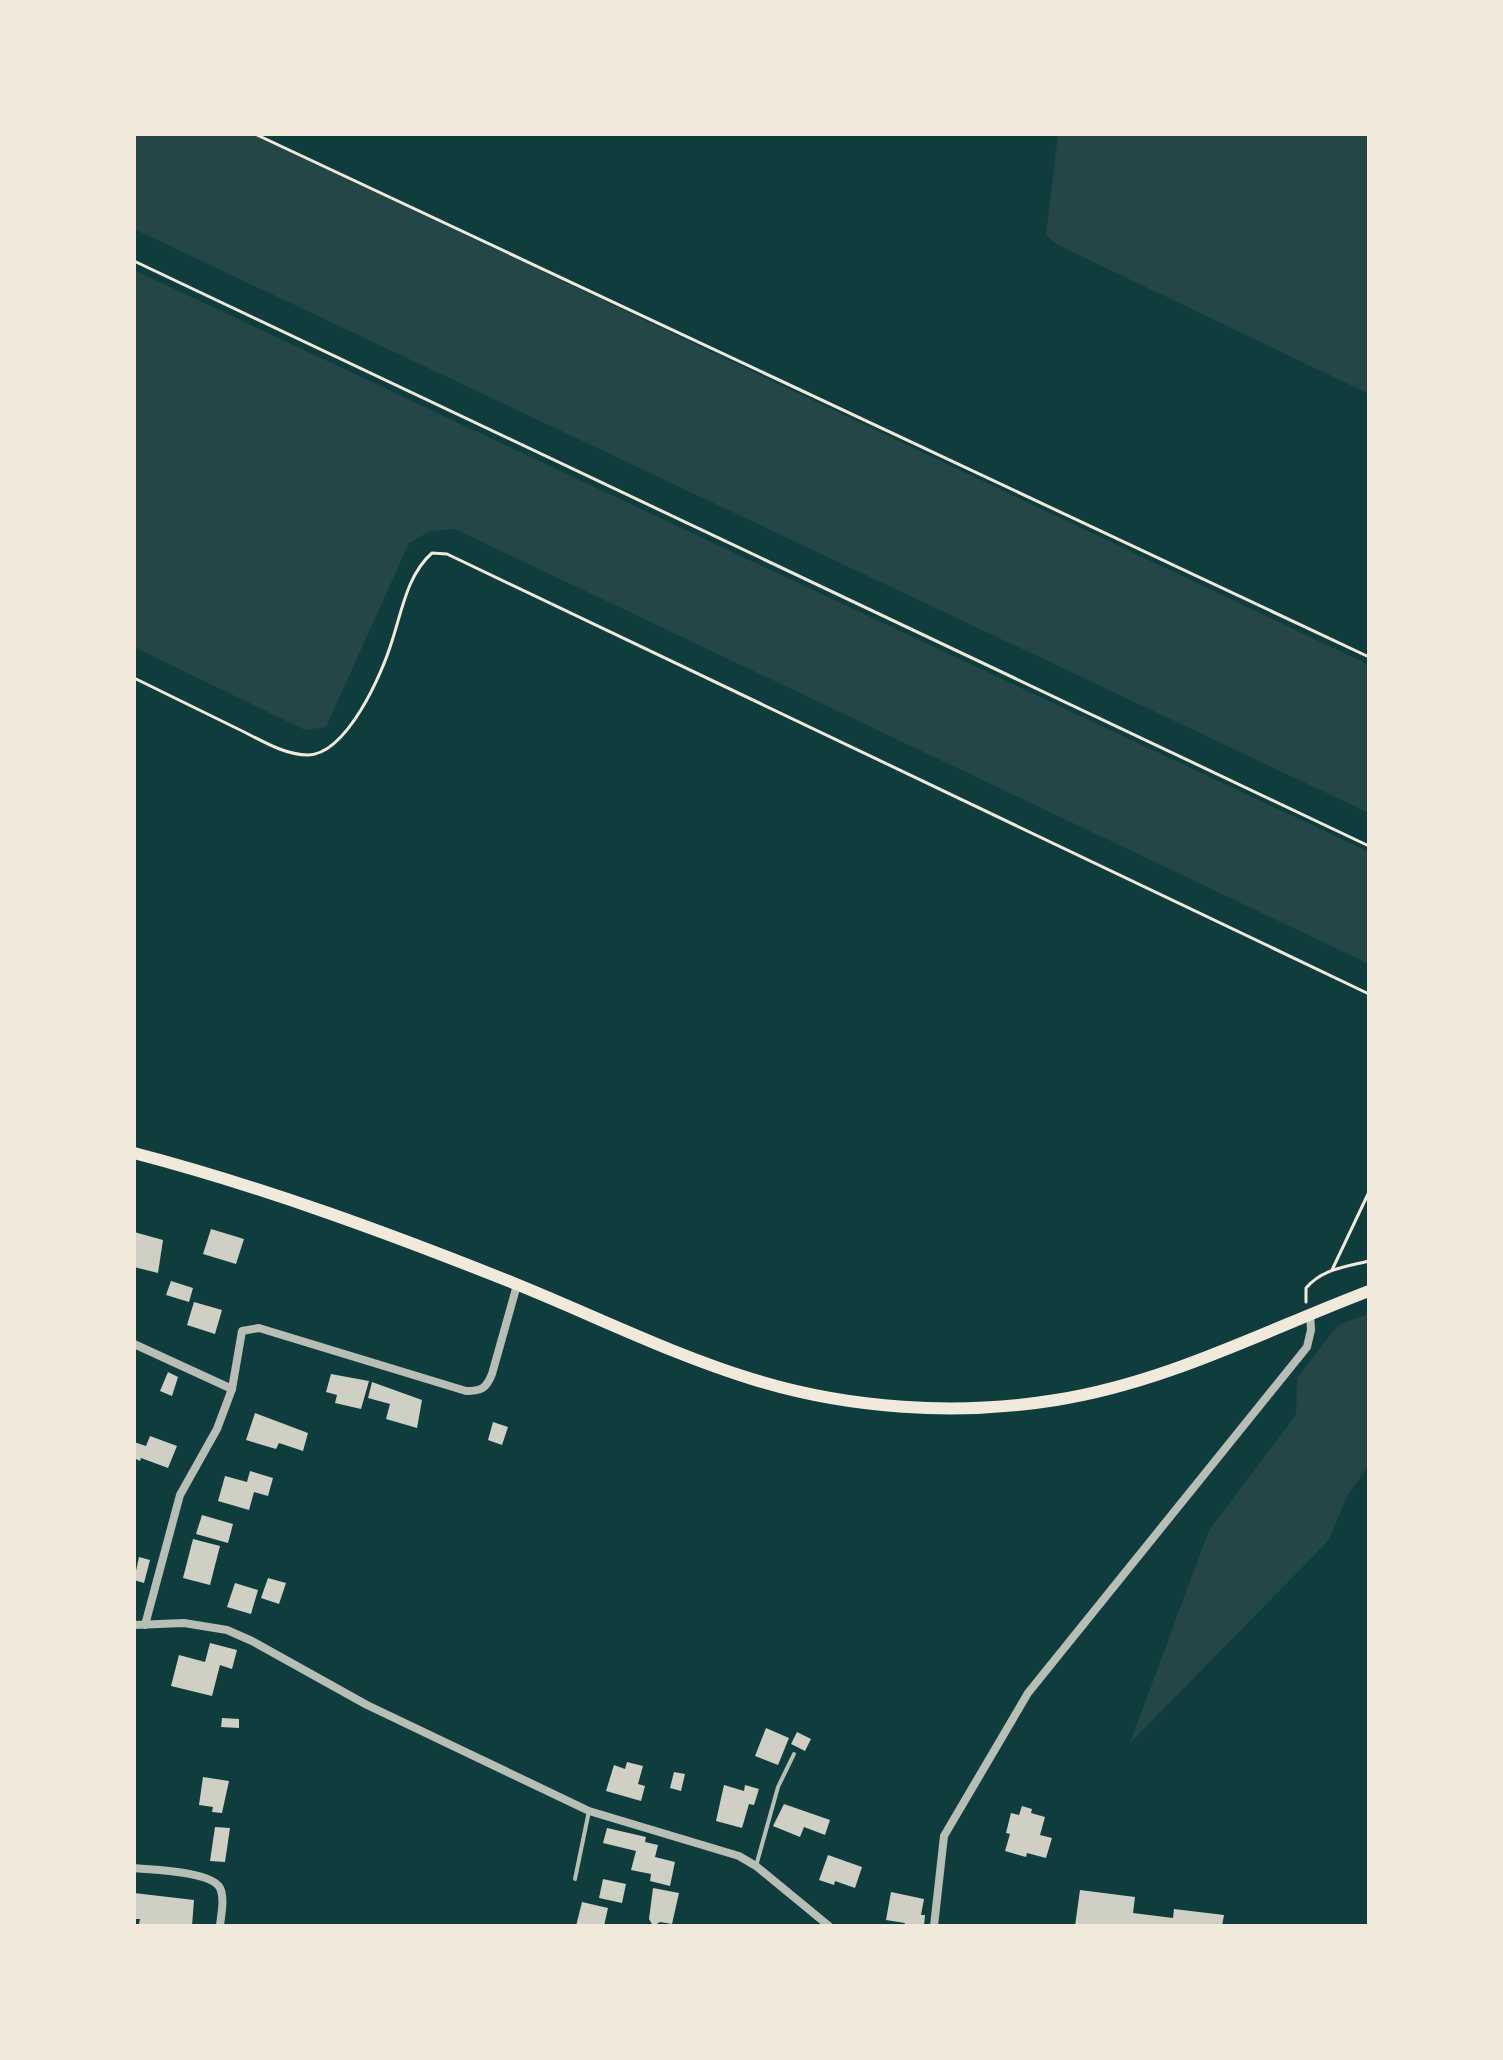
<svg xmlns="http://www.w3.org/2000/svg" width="1503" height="2060" viewBox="0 0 1503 2060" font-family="Literata,serif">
<rect width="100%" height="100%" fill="#0f3d3e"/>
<g fill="#244646">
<polygon points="134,134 254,134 1369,665 1369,813 134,229"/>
<polygon points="1058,134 1369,134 1369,394 1056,244 1046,235"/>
<polygon points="134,270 1369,852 1369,964 455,529 430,531 409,543 326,727 305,730 134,647"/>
<polygon points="1369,1314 1369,1465 1347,1496 1329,1540 1130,1743 1209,1530 1296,1415 1297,1378 1338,1325"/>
</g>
<g fill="#cfcfc3">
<polygon points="211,1229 244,1239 236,1264 203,1254"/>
<polygon points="134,1232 163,1240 158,1273 134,1267"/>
<polygon points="171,1281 193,1288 189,1302 166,1295"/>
<polygon points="194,1302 222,1310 215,1334 187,1325"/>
<polygon points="168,1372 178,1377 172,1396 160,1391"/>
<polygon points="331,1374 369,1381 361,1409 335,1403 337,1395 326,1392"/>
<polygon points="372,1382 422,1400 417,1428 386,1419 390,1404 368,1398"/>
<polygon points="255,1413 308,1433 303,1451 279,1443 276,1449 246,1440"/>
<polygon points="493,1422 508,1427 502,1445 488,1440"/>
<polygon points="150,1436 177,1446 168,1468 141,1458 140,1461 134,1458 134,1442 146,1446"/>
<polygon points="250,1471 273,1478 268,1496 254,1492 249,1510 218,1501 225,1476 247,1482"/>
<polygon points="202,1515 233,1524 228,1543 196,1534"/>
<polygon points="193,1539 220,1546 210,1585 183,1578"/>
<polygon points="139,1557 150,1560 144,1583 134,1580"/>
<polygon points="268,1578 286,1583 279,1604 261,1598"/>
<polygon points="235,1583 258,1590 251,1614 227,1607"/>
<polygon points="210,1643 237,1650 232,1669 220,1665 212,1696 171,1686 179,1655 205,1662"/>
<polygon points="222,1718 239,1719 239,1728 221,1727"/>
<polygon points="766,1728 789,1738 778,1765 755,1756"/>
<polygon points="797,1732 811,1739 805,1751 791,1744"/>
<polygon points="627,1762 643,1766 638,1784 645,1786 641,1801 606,1791 614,1765 625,1769"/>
<polygon points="674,1772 685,1774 681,1791 670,1788"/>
<polygon points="203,1777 229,1781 222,1813 212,1812 213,1807 199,1805"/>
<polygon points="724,1785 744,1791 745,1785 759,1789 754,1805 749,1804 742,1828 716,1821"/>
<polygon points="784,1804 830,1820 825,1835 804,1827 800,1837 773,1826"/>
<polygon points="1022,1806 1032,1809 1031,1813 1045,1817 1040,1835 1052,1838 1046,1858 1027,1853 1026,1857 1005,1851 1010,1834 1006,1833 1011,1813 1019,1815"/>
<polygon points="215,1827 230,1828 225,1862 210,1861"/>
<polygon points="607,1828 646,1837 645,1842 658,1845 655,1857 675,1862 670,1886 650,1881 651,1874 631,1870 636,1851 603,1843"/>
<polygon points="828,1855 862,1867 855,1888 835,1881 834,1885 819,1880"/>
<polygon points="603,1879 626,1884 622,1903 599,1898"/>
<polygon points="653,1888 679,1893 672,1924 660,1922 653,1926 649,1919"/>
<polygon points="1080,1890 1135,1897 1133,1913 1173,1918 1174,1909 1224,1915 1222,1926 1075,1926"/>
<polygon points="891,1892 924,1899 921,1915 925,1915 924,1926 904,1926 905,1923 886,1920"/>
<polygon points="134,1893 194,1900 192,1926 139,1924 140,1919 134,1919"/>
<polygon points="582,1902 608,1908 604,1926 576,1926"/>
</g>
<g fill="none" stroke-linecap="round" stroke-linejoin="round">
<g stroke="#f1e9da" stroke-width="3">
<polyline points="255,134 1369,657"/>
<polyline points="134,261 1369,846"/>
<path d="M134,678C167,694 200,710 234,727C256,737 282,755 308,755C347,754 382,674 392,641C402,611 407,575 432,553L447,554L1369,994"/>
<polyline points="1332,1270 1369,1192"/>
<path d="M1306,1302V1288C1322,1269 1345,1267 1369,1261"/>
</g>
<g stroke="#b8beb3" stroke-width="4">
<polyline points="756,1866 778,1787 794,1754"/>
<polyline points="575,1879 589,1811"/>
</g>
<g stroke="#b8beb3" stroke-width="8">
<path d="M134,1344L232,1389L242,1331L259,1328L466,1391C481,1391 486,1389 492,1374L517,1285"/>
<polyline points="134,1625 184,1623 227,1630 252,1641 367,1705 589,1811 739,1856 756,1866 829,1926"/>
<polyline points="145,1625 180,1495 217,1429 232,1389"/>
<path d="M134,1868C153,1870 211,1871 220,1888C225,1899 221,1914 220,1926"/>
<polyline points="934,1926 944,1836 1028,1693 1307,1347 1311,1330 1310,1314"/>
</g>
<path stroke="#f1e9da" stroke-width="12" d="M134,1153C264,1187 391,1234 516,1284C595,1316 671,1354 752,1379C848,1409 957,1416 1056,1400C1166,1383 1266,1330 1369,1291"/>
</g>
<rect width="1503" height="2060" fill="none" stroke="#f1e9da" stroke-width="272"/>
</svg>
